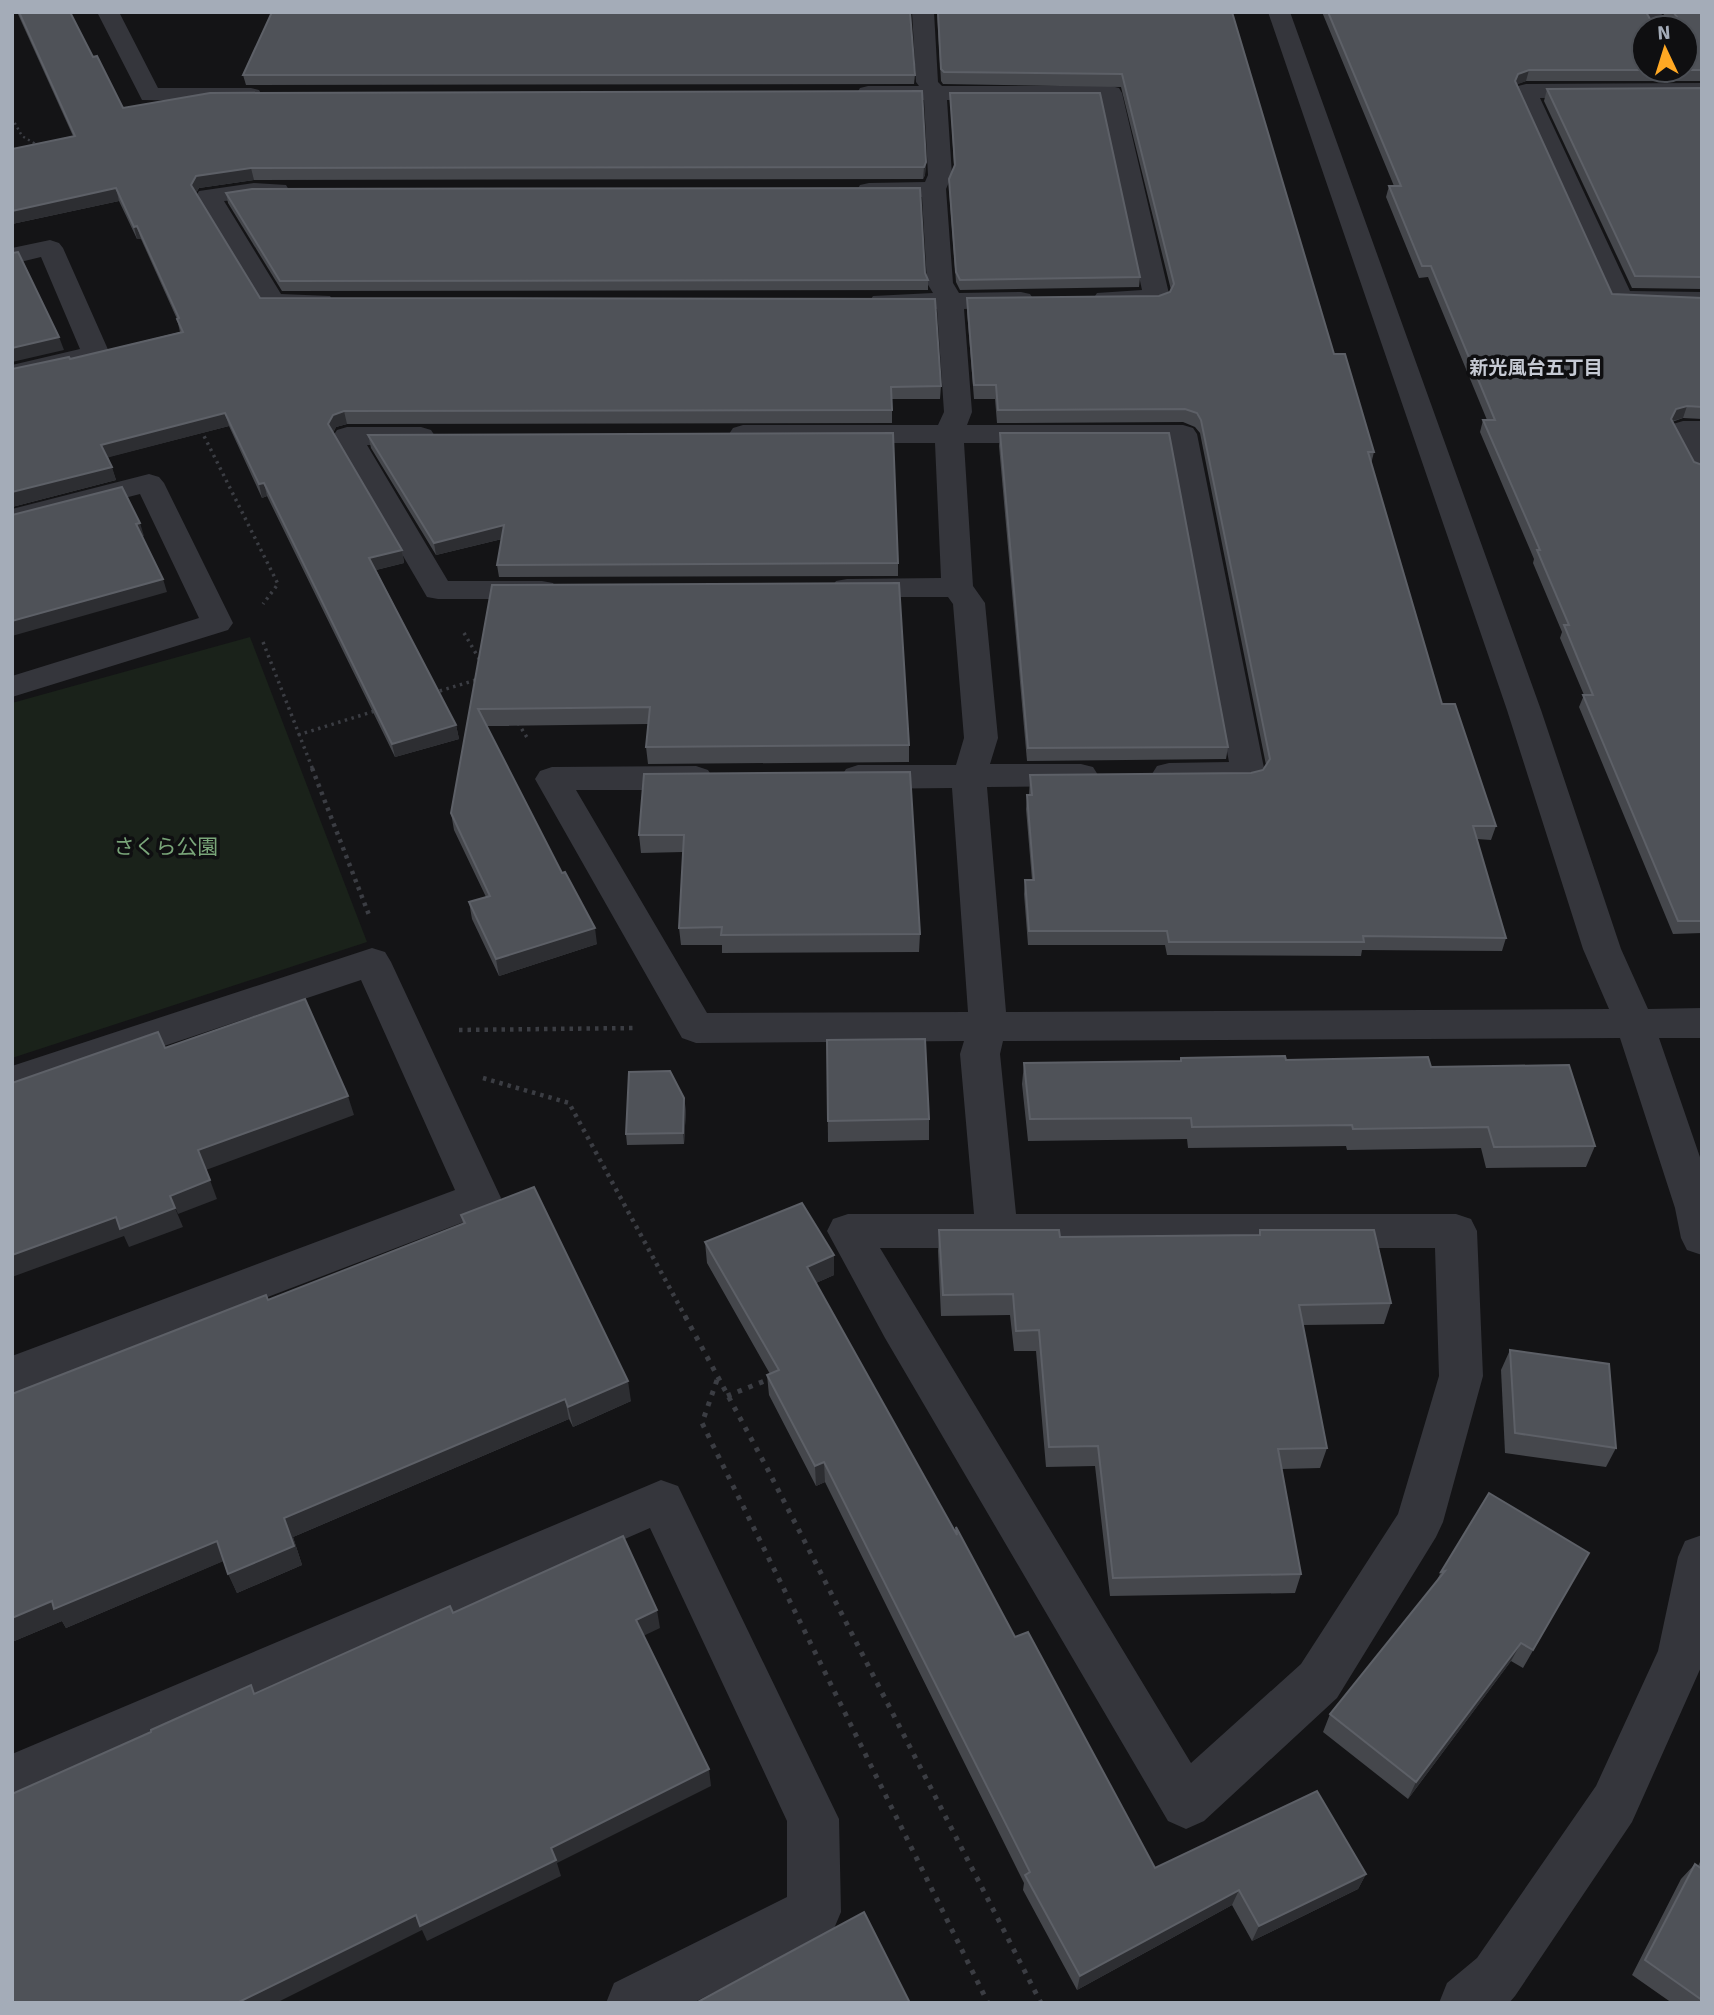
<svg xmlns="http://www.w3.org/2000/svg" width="1714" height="2015" viewBox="0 0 1714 2015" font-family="Signika,'Noto Sans JP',sans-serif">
<rect width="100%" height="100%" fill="#141416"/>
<polygon fill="#1a221a" points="250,637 367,942 12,1058 12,703"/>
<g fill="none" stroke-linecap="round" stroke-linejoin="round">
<polyline stroke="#3b3d43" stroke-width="2.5" stroke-dasharray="2 3.5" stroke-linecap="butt" points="12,118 22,136 34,143 37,150"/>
<g stroke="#3b3d43" stroke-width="3.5" stroke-dasharray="2.5 4.5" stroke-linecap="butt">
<polyline points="201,430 278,584 263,604"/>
<polyline points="464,633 481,662"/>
<polyline points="263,642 313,770"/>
<polyline points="433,693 479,679"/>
<polyline points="518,723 528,739"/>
<polyline points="298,735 378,710"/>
</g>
<g stroke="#3b3d43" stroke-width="4.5" stroke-dasharray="3.5 5" stroke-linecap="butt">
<polyline points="312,768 369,915"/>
<polyline points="459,1030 636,1028"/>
<polyline points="483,1078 569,1103 686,1318"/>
</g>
<g stroke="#3b3d43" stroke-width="5" stroke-dasharray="4.5 7" stroke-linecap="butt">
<polyline points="685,1316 767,1468 1041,2003"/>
<polyline points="717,1380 702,1423 988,2003"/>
<polyline points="727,1396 772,1378"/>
</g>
<g fill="#35363c" fill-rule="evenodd">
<polygon points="97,12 119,12 158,88 251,88 259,90 262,95 259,100 251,102 142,100"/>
<path d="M912,12H934L938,82L942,86H1111L1119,88L1122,93L1170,298L1166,304C1146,309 1117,310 1097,305L1093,299L1097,293L1142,290L1101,100H947L952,175L946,189L953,283L959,293L1021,292L1030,294L1034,300L1030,306L964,309L972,412L967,425H1183L1193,428L1197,434L1265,773L1260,781L1248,784L1169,785L1157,782L1152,774L1157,766L1169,763L1229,762L1170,443H964L973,586L985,603L998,738L990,764H1081L1093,767L1098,775L1093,783L1081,786L987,787L1006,1012L1609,1009L1583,949L1507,710L1268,12H1290L1541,710L1621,949L1648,1009L1702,1008V1038H1659L1702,1163V1255L1687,1250L1681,1238L1675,1208L1620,1038L1003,1041L1000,1054L1016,1214H1456L1471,1219L1477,1231L1483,1376L1443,1522L1436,1537L1337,1698L1204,1821L1186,1829L1168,1821L885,1338L827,1231L833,1219L848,1214H974L960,1054L964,1041L696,1043L682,1038L535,779L540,771L552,767L696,766L708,770L713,778L708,786L696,790H576L707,1013L968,1012L952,788L858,789L846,785L841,777L846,769L858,765H956L964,738L953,604L948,597H847L836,595L831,588L836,581L847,579L941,578L935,443H743L733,440L729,434L733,428L743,425H938L944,412L937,309L873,308L869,302L873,296L933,293L927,283L922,197L860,195L857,190L860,185L869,183L925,182L928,175L924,100H868L860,98L857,93L860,88L868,86H919L916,82ZM880,1248H1435L1439,1376L1398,1514L1301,1664L1191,1763Z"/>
<polygon points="1638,12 1660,12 1671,28 1649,28"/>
<polygon points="1702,83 1702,97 1540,98 1630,291 1702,292 1702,308 1611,305 1515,91 1518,86 1526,84"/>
<polygon points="254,183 286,185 289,190 286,195 277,197 224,201 281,294 330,296 334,302 330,308 321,310 264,308 196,196 199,191"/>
<polygon points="50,240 59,243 63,248 110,354 106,360 12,381 12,365 80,349 41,257 12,264 12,248"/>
<polygon points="1683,421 1702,421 1702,476 1692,473 1669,430 1673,424"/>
<polygon points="347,427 421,427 431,430 435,436 431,442 421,445 367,445 448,581 542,581 553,583 558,590 553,597 542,599 438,599 427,597 333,436 337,430"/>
<polygon points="149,474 159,477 164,483 233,623 228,630 12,697 12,676 199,618 140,494 12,527 12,509"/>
<polygon points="372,948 385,952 391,962 501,1198 495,1210 12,1395 12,1356 455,1190 361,980 12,1097 12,1066"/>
<polygon points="661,1480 678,1486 839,1819 841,1912 833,1931 693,2003 606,2003 614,1983 787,1897 787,1821 650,1528 12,1806 12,1754"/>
<polygon points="1702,1535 1702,1665 1632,1822 1515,1996 1509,2003 1439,2003 1447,1983 1477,1958 1596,1786 1658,1651 1678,1557 1685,1541"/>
</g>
</g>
<g fill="#45474c">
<polygon points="17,12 70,12 93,57 97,56 123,108 210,93 922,91 926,162 925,175 923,179 254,180 199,188 196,193 260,298 935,299 941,386 940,399 892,399 892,423 347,424 336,427 333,433 402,550 404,563 376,570 456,725 459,739 395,757 267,496 262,498 229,426 108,457 116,480 12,507 12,369 69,357 70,359 180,332 177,319 141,239 137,239 119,201 12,224 12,149 73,136"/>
<polygon points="937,12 1232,12 1334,354 1374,452 1371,464 1442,704 1496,826 1491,840 1477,839 1506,938 1502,951 1362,950 1361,956 1167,955 1165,945 1028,945 1024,894 1025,880 1032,880 1026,809 1027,795 1029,795 1030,775 1251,773 1263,770 1266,765 1200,433 1195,427 1183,422 997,423 995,399 974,399 967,311 967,298 1159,296 1170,292 1171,290 1121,87 943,84 941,81"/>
<polygon points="1322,12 1646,12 1650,19 1667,19 1662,12 1702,12 1702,81 1526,81 1517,84 1612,294 1702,298 1702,419 1683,418 1672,422 1694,462 1702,465 1702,933 1673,934 1579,707 1584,695 1560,638 1562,632 1533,563 1534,559 1480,432 1483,420 1487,420 1428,277 1419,278 1386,197 1389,186 1394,186"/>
<polygon points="243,75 915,75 914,84 246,85"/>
<polygon points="1702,88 1702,289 1632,288 1544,101 1547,89"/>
<polygon points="950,93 1140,277 1139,287 960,290 956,282 949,189 949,179 954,167"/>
<polygon points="226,193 925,273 928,280 928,290 282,291 228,203"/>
<polygon points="1000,433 1228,747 1226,759 1027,761 999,446"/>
<polygon points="368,435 898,563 898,576 499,577 497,565 502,539 436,555 371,448"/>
<polygon points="492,585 909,745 909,762 648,764 646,747 648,724 486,726 597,944 499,976 472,919 469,902 486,897 454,830 451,813"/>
<polygon points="644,774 920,934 919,952 722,953 722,945 681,945 679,928 683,852 641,853 639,835"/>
<polygon points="827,1040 929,1119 929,1140 828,1142"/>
<polygon points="1181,1058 1286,1060 1431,1067 1595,1146 1586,1167 1486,1168 1481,1148 1347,1150 1346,1146 1188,1148 1187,1139 1028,1141 1022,1084 1024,1063 1180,1061"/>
<polygon points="686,1109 684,1144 627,1145 626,1134"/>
<polygon points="461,1215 631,1401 573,1427 569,1419 293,1537 302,1565 237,1593 223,1561 66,1628 62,1621 12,1642 12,1394 268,1300 463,1224"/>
<polygon points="939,1230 1060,1237 1259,1235 1260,1230 1391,1303 1384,1324 1303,1325 1327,1448 1320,1468 1282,1469 1301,1574 1295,1593 1110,1596 1095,1466 1046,1467 1036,1351 1014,1351 1010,1315 941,1316 938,1251"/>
<polygon points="705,1242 834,1275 816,1283 956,1533 956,1527 1015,1637 1155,1868 1366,1874 1358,1889 1252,1941 1232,1905 1077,1990 1023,1890 1024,1883 825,1482 816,1486 769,1395 767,1375 770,1374 707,1263"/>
<polygon points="1510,1350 1616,1448 1606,1467 1505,1453 1501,1370"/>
<polygon points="1589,1553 1523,1668 1511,1661 1408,1799 1323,1732 1330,1714 1436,1582 1441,1572"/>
<polygon points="1702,1858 1702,2003 1672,2003 1632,1975 1681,1879 1695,1864 1698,1866"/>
</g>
<g fill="#2d2e32">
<polygon points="1529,70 1526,81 1516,85 1515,81 1518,74"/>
<polygon points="926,162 925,175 923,179 924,167"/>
<polygon points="251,168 254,180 199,188 194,197 191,185 196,176"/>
<polygon points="116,188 119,201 12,224 12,211"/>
<polygon points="137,226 141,239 137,239 134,227"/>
<polygon points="59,337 64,350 12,362 12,348"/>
<polygon points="1687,406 1683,418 1672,421 1671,419 1676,409"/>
<polygon points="344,411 347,424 336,427 331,437 328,424 333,415"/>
<polygon points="225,413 229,426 106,458 101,445"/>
<polygon points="112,467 116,480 12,507 12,492"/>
<polygon points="264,483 267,496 262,498 259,484"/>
<polygon points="140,523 144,536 140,537 136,524"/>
<polygon points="504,525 506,538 436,555 434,543"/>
<polygon points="402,550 404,563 372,571 369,558"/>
<polygon points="163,579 167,592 12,636 12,621"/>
<polygon points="456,725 459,739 395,757 392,744"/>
<polygon points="595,928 597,944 499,976 496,959"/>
<polygon points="348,1096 354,1115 206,1170 198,1150"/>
<polygon points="684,1098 686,1109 684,1144 683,1133"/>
<polygon points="210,1180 217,1199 178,1214 170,1196"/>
<polygon points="175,1208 183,1227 129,1247 124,1236 12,1277 12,1255 116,1217"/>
<polygon points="834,1255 834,1275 807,1287 807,1267"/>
<polygon points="628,1381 631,1401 573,1427 568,1407"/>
<polygon points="565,1399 569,1419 293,1537 302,1565 237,1593 228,1574 284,1518"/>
<polygon points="824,1462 825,1482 816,1486 815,1466"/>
<polygon points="217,1541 226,1560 66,1628 62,1621 12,1642 12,1618 52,1601"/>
<polygon points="657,1610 660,1628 639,1638 636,1620"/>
<polygon points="1521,1643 1511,1661 1408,1799 1416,1782"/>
<polygon points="709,1769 711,1786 557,1863 561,1876 427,1941 422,1930 276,2003 237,2003 551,1848"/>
<polygon points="1366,1874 1358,1889 1252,1941 1259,1926"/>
<polygon points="1239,1890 1232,1905 1077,1990 1080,1976"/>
</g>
<g fill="#4f5258" stroke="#5d6067" stroke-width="2" fill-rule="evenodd">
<polygon points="19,12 70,12 93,57 97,56 123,108 210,93 922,91 926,162 924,167 251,168 196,176 191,185 260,298 935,299 941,386 891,387 892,410 344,411 333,415 328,424 402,550 369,558 456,725 392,744 264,483 259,484 225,413 101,445 112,467 12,492 12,369 69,357 70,359 183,332 177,319 179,318 137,226 134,227 116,188 12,211 12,149 75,136"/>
<polygon points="272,12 910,12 915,75 243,75"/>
<polygon points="938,12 1232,12 1334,354 1345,354 1374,452 1368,452 1442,704 1455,704 1496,826 1473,826 1506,938 1363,936 1364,942 1169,942 1167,931 1029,931 1025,880 1034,880 1027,795 1032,795 1030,775 1251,773 1263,770 1270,759 1201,420 1197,413 1185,409 998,410 996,385 974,385 967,298 1159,296 1170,292 1174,284 1122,74 944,72 941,69"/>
<path d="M1328,12H1646L1650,19L1674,20L1677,17L1673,12H1702V70H1529L1518,74L1515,81L1612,294L1702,298V407L1687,406L1676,409L1671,419L1694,462L1702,465V921H1678L1583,695H1593L1564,625H1569L1537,550H1540L1483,420H1495L1431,266H1422L1389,186H1401ZM1644,28H1686V70H1644Z"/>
<polygon points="1702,88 1702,277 1635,276 1547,89"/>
<polygon points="950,93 1100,93 1140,277 960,280 956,272 949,179 955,165"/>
<polygon points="920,188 925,273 928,280 280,281 226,193 252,189"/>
<polygon points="18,252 59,337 12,348 12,253"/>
<polygon points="893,433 898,563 497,565 504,525 434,543 368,435"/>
<polygon points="1000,433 1169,433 1228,747 1028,748"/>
<polygon points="122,487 140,523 136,524 163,579 12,621 12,515"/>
<polygon points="899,583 909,745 646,747 650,707 478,709 562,873 565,872 595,928 496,959 469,902 490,896 451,813 492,585"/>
<polygon points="910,772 920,934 721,935 722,927 679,928 684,835 639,835 644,774"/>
<polygon points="305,999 348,1096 198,1150 210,1180 170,1196 175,1208 120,1229 116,1217 12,1255 12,1083 158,1032 165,1048"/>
<polygon points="925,1039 929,1119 828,1121 827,1040"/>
<polygon points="1285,1056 1286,1060 1428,1057 1431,1067 1569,1065 1595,1146 1494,1147 1488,1127 1353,1129 1352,1125 1192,1127 1191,1118 1030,1119 1024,1063 1181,1061 1181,1058"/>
<polygon points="670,1071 684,1098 683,1133 626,1134 629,1072"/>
<polygon points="534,1187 628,1381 568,1407 565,1399 284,1518 294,1546 228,1574 217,1541 54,1609 52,1601 12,1618 12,1394 266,1295 268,1300 465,1223 461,1215"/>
<polygon points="802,1203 834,1255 807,1267 957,1535 956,1527 1015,1637 1028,1632 1155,1868 1317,1791 1366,1874 1259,1926 1239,1890 1080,1976 1025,1875 1030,1872 824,1462 815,1466 767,1375 779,1370 705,1242"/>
<polygon points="939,1230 1059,1230 1060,1237 1260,1235 1260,1230 1374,1230 1391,1303 1299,1305 1327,1448 1278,1449 1301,1574 1113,1578 1098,1446 1049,1447 1039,1330 1016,1331 1013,1294 943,1295"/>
<polygon points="1510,1350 1609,1364 1616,1448 1515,1433"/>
<polygon points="1489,1493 1589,1553 1533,1650 1521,1643 1416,1782 1330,1714 1445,1571 1441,1572"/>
<polygon points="623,1536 657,1610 636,1620 709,1769 551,1848 556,1860 420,1926 416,1915 237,2003 12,2003 12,1794 151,1732 151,1730 251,1685 254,1694 450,1606 453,1613"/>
<polygon points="1695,1864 1702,1869 1702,2000 1645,1960"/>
<polygon points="864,1912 910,2003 696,2003"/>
</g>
<g text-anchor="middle" stroke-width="7" stroke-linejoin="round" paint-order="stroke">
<g font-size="19" font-weight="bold" fill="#c6cad4" stroke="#0f0f11">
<text x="1536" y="374">新光風台五丁目</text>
</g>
<g font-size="21" fill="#79a579" stroke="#0f0f11">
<text x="166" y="854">さくら公園</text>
</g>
</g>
<rect width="1714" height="2015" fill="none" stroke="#a4acb8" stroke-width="28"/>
<g transform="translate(1665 49) rotate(356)"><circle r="33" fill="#0f0f11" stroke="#4b4e54" stroke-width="2"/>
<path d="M0-5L12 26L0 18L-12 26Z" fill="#ffa823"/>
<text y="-10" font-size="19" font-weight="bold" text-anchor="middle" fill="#a4acb8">N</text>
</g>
</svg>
